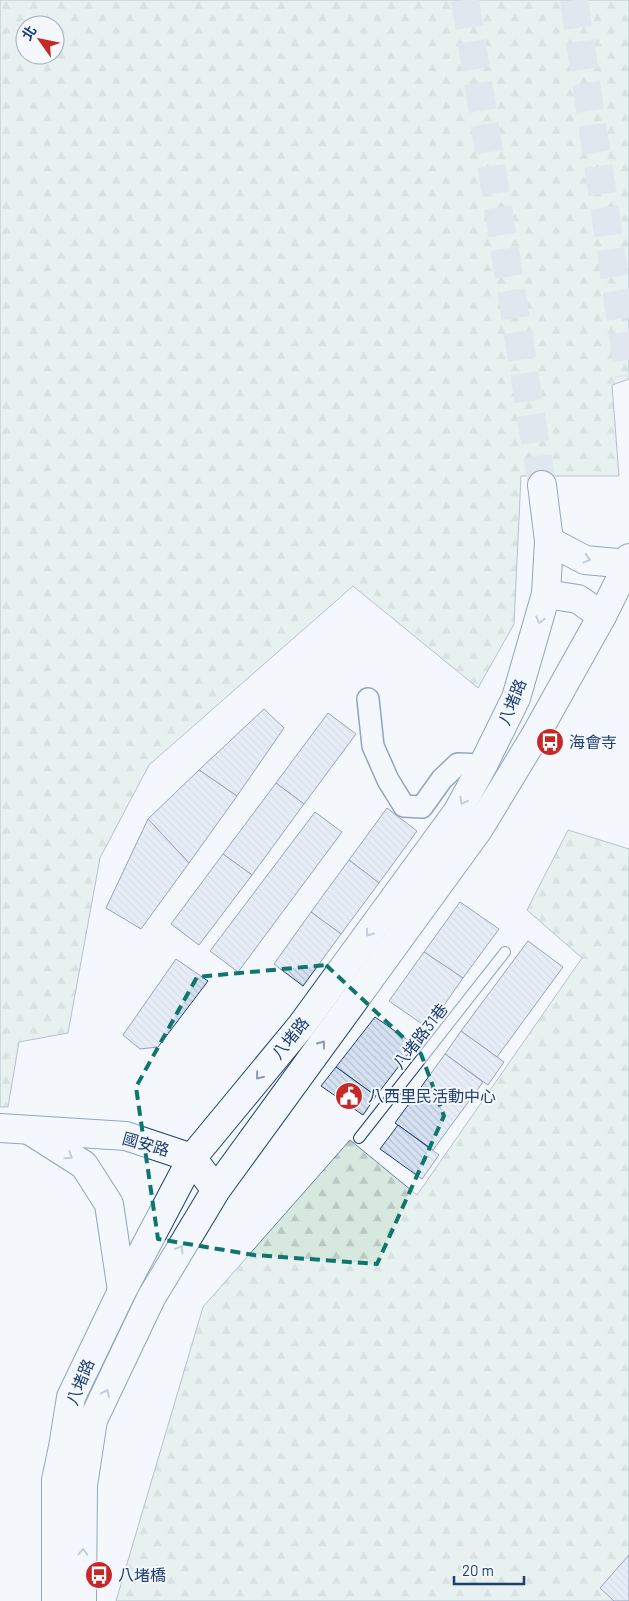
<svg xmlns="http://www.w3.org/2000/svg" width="629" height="1601" viewBox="0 0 629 1601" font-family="Barlow,'Noto Sans TC',sans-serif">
<defs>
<pattern id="forest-firs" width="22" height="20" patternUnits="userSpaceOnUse" patternTransform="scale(1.25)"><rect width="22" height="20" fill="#d7e8df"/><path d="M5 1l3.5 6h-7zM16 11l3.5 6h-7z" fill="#b8c8c3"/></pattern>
<pattern id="building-back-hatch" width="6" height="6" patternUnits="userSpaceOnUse" patternTransform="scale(1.25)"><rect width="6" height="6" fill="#d5e0f0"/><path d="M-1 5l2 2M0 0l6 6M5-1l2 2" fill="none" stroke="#b6c1d1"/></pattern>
</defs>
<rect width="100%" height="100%" fill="#f4f7fb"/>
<g fill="url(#forest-firs)" stroke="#687fa3" fill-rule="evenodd">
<path d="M0,0H629V379L612,385L619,476H521L514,624L478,688L353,586L149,765L100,858L68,1033L19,1042L8,1107H0ZM25,25H55V55H25Z"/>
<polygon points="568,830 629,849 629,1601 116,1601 203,1307 350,1140 417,1195 582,958 527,910"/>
</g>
<g fill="url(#building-back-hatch)" stroke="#1d3f73">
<polygon points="264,709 284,728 237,796 199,770"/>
<polygon points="328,713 356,734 304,804 276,783"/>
<polygon points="199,770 237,796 189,863 148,819"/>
<polygon points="276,783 304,804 252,875 223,854"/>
<polygon points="387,808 417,831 379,883 349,860"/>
<polygon points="315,812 342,832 238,972 210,951"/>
<polygon points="148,819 189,863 141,929 106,908"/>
<polygon points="223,854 252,875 199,945 171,924"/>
<polygon points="349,860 379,883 341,934 311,912"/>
<polygon points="460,902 499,929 463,978 424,952"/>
<polygon points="311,912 341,934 303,986 274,964"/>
<polygon points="528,941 563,967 497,1057 461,1031"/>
<polygon points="424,952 463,978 428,1028 389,1001"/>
<polygon points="176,959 208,981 158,1047 140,1049 123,1035"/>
<polygon points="375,1017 415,1045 376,1096 336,1067"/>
<polygon points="461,1031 504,1062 488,1085 445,1054"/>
<polygon points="445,1054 483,1082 433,1150 395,1123"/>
<polygon points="336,1067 376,1096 363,1115 321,1086"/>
<polygon points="398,1125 439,1155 422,1179 380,1149"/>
<polygon points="629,1555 629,1601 614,1601 600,1588"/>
</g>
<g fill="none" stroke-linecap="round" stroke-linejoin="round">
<g stroke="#c9d2e0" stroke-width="28" stroke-dasharray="28 14" stroke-linecap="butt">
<polyline points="465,0 542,485"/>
<polyline points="574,0 629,376"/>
</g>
<g stroke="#1d3f73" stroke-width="12">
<polyline id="lane" points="359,1138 505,952"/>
</g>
<g stroke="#1d3f73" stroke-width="24">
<polyline id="street" points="368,699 373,746 388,780 404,806 422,807 442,779 458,764 483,765"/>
</g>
<g stroke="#1d3f73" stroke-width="30">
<g id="secondary">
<polyline points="0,1128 126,1136 192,1158 216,1190"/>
<polyline points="29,1130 84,1165 109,1204 122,1291"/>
</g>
</g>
<g stroke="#1d3f73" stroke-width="30">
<g id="primary">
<polyline points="549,541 585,560 628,564"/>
<polyline points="546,594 578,599 602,616"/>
<polyline points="56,1601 56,1480 63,1447 71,1397 122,1291 192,1158 301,1026 328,989 458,811 483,765 516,698 546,594 549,541 542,485"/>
<polyline points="82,1601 83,1485 93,1420 151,1298 216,1190 478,830 535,736 602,616 628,564 629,558"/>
</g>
</g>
<use href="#lane" stroke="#f4f7fb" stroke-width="10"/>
<use href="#street" stroke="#f4f7fb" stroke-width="21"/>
<use href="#secondary" stroke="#f4f7fb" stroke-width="28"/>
<use href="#primary" stroke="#f4f7fb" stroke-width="28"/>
</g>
<defs><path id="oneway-chevron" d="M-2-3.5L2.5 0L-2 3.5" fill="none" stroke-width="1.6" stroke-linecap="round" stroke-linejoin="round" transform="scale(1.25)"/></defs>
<g stroke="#889bb7">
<use href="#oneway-chevron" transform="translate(587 559) rotate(15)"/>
<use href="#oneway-chevron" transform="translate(540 620) rotate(104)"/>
<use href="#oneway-chevron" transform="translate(463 801) rotate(119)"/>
<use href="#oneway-chevron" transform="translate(369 933) rotate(126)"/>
<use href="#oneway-chevron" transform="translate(322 1044) rotate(-54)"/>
<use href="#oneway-chevron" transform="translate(259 1076) rotate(129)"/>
<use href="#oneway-chevron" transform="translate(69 1156) rotate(33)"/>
<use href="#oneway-chevron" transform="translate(180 1249) rotate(-59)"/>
<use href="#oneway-chevron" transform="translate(106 1393) rotate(-65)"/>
<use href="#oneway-chevron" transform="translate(83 1552) rotate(-89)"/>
</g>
<path d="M0 0H629V1601H0ZM326,965L421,1054L444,1116L377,1264L254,1255L158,1239L136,1087L197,977Z" fill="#f4f7fb" fill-opacity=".55" fill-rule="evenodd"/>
<path fill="none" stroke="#0f766e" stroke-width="4" stroke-dasharray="10 6" stroke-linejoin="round" d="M326,965L421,1054L444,1116L377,1264L254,1255L158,1239L136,1087L197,977Z"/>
<defs>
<g id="bus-disc" transform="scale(1.4375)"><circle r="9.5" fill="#c62828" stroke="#f4f7fb"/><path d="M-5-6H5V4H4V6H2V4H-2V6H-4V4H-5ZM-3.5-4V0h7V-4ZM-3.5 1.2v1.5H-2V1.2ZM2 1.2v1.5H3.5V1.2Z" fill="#fff"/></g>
<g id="civic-disc" transform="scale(1.4375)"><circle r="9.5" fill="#c62828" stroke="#f4f7fb"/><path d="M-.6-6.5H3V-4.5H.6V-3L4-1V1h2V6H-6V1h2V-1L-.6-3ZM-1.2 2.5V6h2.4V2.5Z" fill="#fff"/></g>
</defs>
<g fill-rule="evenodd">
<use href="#bus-disc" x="550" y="742"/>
<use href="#civic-disc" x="349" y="1096"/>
<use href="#bus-disc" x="99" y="1575"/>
</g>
<g text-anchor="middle" stroke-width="4" stroke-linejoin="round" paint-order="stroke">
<g font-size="16" fill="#1d3f73" stroke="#f4f7fb">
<text transform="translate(512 702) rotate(-68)" y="6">八堵路</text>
<text transform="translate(420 1036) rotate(-52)" y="6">八堵路31巷</text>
<text transform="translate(290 1038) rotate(-51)" y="6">八堵路</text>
<text transform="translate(146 1144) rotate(16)" y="6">國安路</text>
<text transform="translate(80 1382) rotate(-68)" y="6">八堵路</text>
</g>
<g font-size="16" fill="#1d3f73" stroke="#f4f7fb" text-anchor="start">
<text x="569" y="748">海會寺</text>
<text x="368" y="1102">八西里民活動中心</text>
<text x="118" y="1581">八堵橋</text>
</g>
</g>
<g transform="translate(40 40) rotate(303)"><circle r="24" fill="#f4f7fb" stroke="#9eadc5"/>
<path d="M0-4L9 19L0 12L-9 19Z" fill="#c62828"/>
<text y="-8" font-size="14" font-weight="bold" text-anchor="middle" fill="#1d3f73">北</text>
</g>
<path d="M454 1576v8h70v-8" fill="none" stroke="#1d3f73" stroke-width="2.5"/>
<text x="462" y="1576" font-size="15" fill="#1d3f73" stroke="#f4f7fb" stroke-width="4" paint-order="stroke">20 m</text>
</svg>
